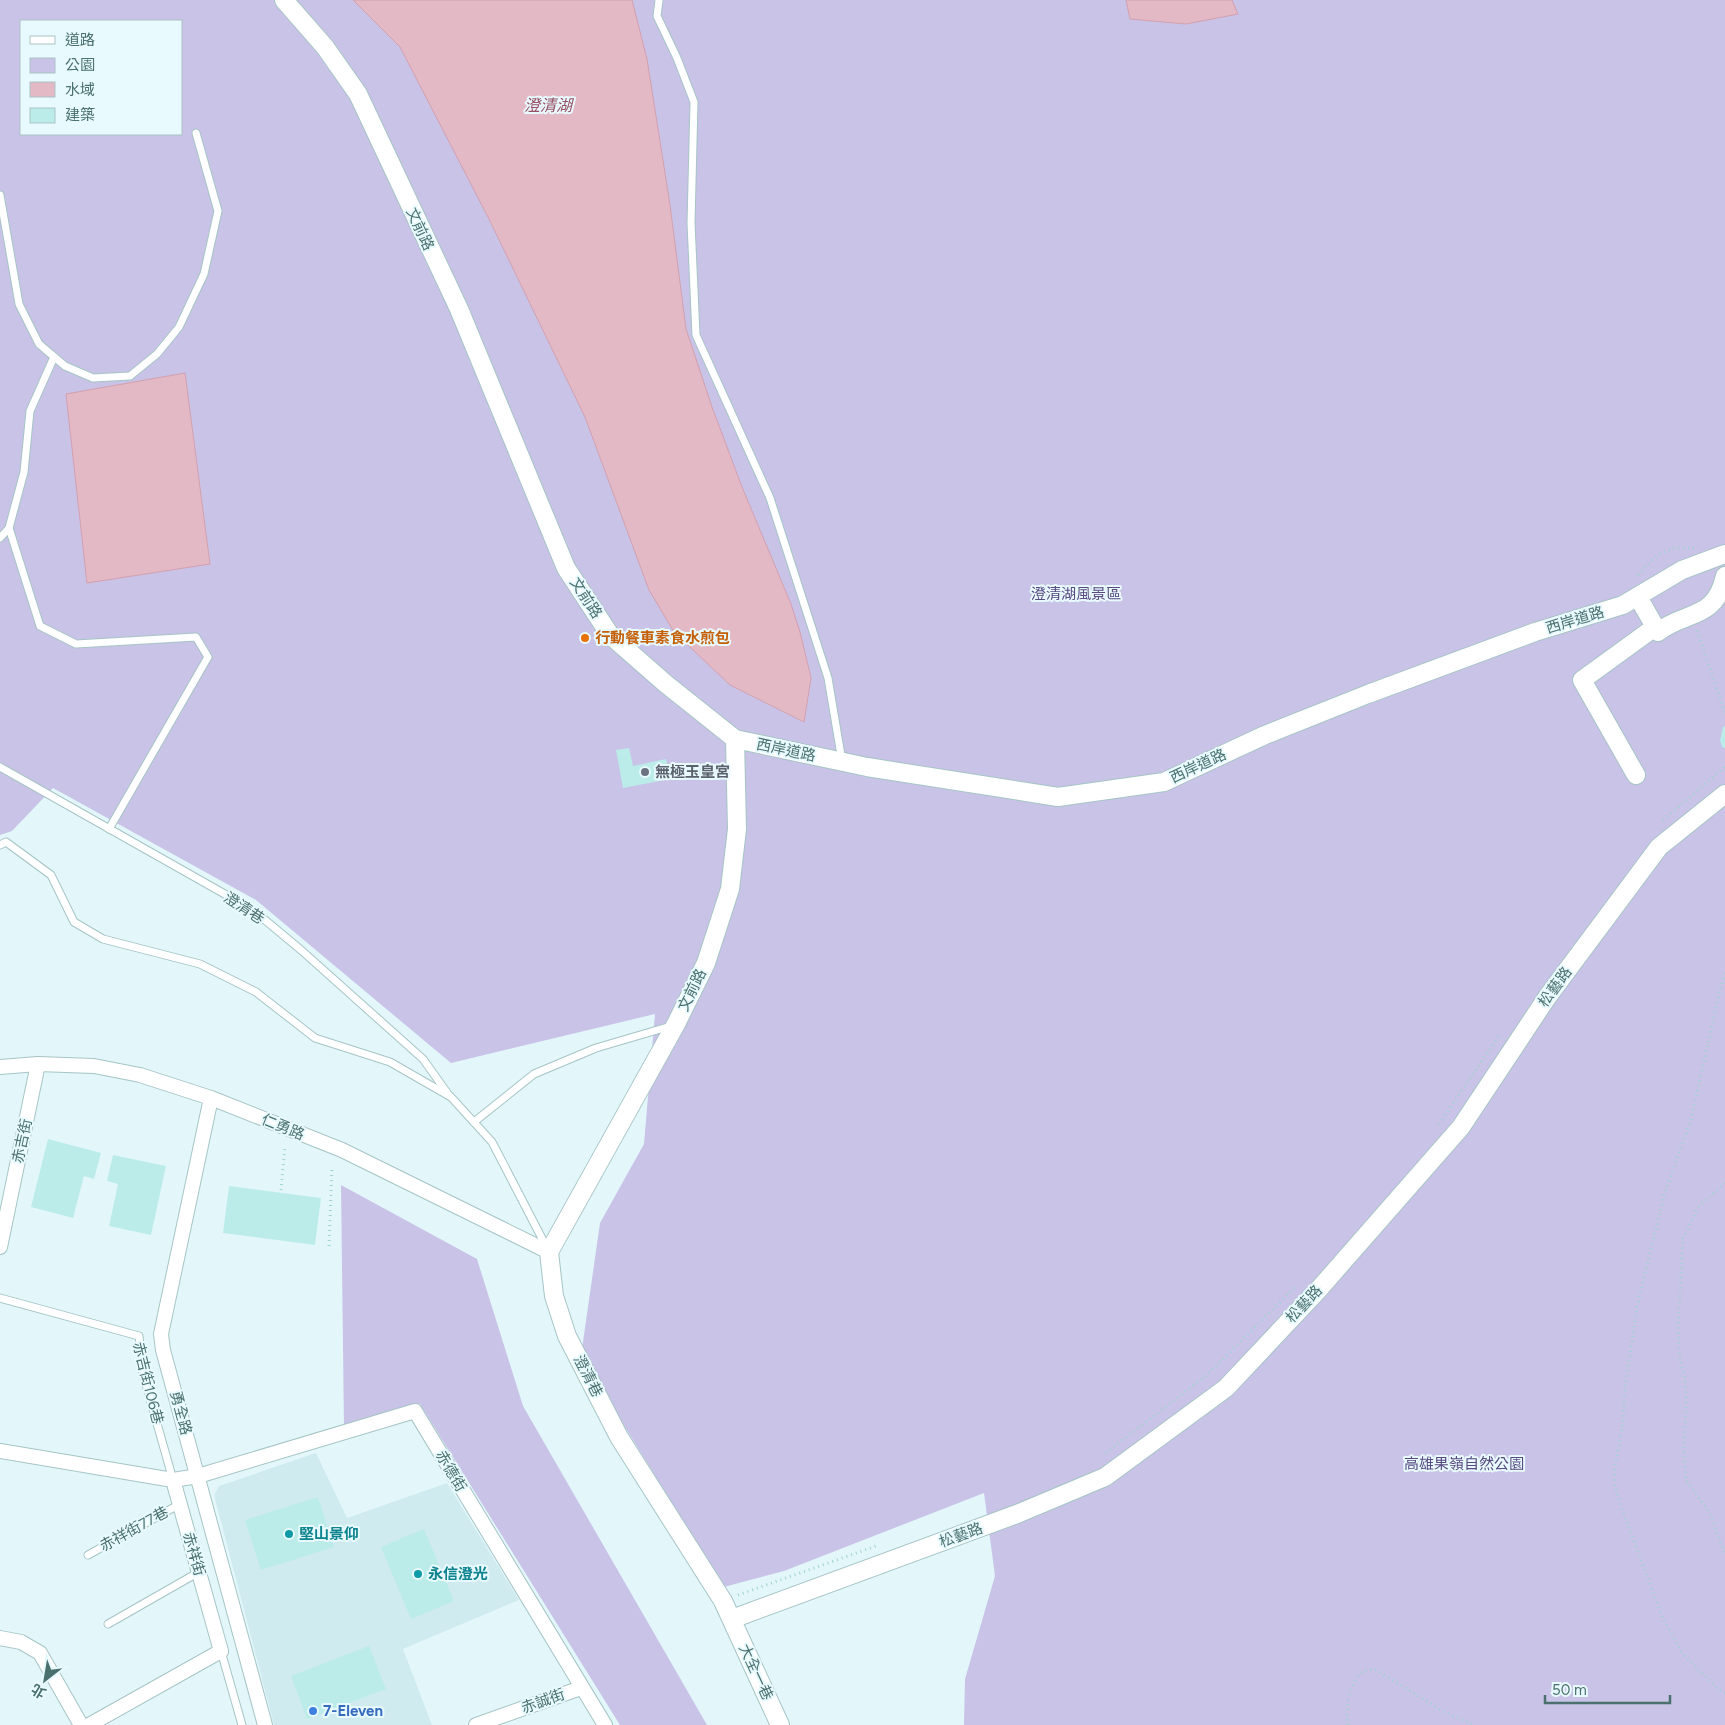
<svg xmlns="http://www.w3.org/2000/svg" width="1725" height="1725" viewBox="0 0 1725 1725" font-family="Figtree,'Noto Sans TC',sans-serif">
<rect width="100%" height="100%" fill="#e3f7fb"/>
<polygon fill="#d0ebef" points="316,1453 347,1518 447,1483 519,1600 403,1649 432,1725 274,1725 214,1495 219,1486"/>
<g fill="#c8c3e7" fill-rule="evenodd">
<path d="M0,0H1725V1725H964L965,1679L995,1576L984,1493L784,1571L724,1587L581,1356L600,1223L644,1144L655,1014L451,1063L256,900L53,788L12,831L0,835ZM21,21H181V134H21Z"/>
<polygon points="341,1185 477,1259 523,1406 707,1725 620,1725 420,1404 344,1428"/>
</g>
<g fill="#e3b9c6" stroke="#d4a0af">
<polygon points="353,0 632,0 647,59 670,205 686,329 712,407 742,487 791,604 800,632 811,678 804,722 730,685 674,632 649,590 585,417 489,219 400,47"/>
<polygon points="1126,0 1232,0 1238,14 1186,24 1130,19"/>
<polygon points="185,373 210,564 87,583 66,394"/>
</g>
<g fill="#bbece9">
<polygon points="1725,726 1725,748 1722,747 1720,740 1723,727"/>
<polygon points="629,748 633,766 666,759 670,779 623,788 616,750"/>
<polygon points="48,1139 101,1153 94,1179 84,1176 73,1218 31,1207"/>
<polygon points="113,1155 166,1166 151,1235 109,1226 118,1184 107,1181"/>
<polygon points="229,1186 321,1198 315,1245 223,1233"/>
<polygon points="318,1497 334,1547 261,1570 245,1520"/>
<polygon points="424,1529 454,1601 411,1619 381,1547"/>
<polygon points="369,1646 386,1689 307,1719 291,1676"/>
</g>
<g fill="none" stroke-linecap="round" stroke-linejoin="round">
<g stroke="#a6c5c5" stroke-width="9">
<g id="service">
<polyline points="659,0 657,16 677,58 694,102 691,223 696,335 770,498 828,678 842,761"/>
<polyline points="0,195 19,304 39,344 65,366 93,378 130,376 157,354 179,327 204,274 218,211 196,133"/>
<polyline points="9,528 40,626 76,644 196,637 208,657 109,829"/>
<polyline points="0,538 9,528 24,472 30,411 54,357"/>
<polyline points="0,767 253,910 301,950 423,1059 448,1094"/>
<polyline points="0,845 6,842 51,875 74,922 103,939 200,964 256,992 315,1038 390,1062 451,1097 492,1142 548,1250"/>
<polyline points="474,1122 534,1074 596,1048 671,1026"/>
<polyline points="0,1298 139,1336 143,1374 173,1480"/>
<polyline points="88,1555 180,1504"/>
<polyline points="108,1624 199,1572"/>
<polyline points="221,1651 242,1725"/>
</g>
</g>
<g stroke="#a6c5c5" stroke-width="16">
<g id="minor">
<polyline points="0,1067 38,1064 94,1066 140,1075 211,1098 342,1150 549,1252"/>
<polyline points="211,1098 161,1334 163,1350 265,1725"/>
<polyline points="0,1247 38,1064"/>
<polyline points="0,1451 173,1480 221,1651 89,1725"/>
<polyline points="173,1480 198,1476 415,1411 605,1725"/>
<polyline points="0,1638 21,1642 40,1653 81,1725"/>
<polyline points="476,1725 581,1688"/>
</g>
</g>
<g stroke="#a6c5c5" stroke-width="20">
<g id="tertiary">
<polyline points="284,0 325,47 358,94 459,309 566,568 610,635 666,684 735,739 867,767 1058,797 1164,782 1265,735 1368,694 1535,632 1623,605 1682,570 1725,554"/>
<path d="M1638,597L1658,632C1686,610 1715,621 1725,576"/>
<polyline points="735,739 737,829 730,889 706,963 676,1024 549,1252 554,1296 567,1336 619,1437 723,1601 780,1725"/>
<polyline points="1636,775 1582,680 1655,627"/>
<polyline points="732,1619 1017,1514 1105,1477 1226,1388 1319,1289 1461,1127 1548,996 1659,847 1725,794"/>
</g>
</g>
<g stroke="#a0d3d0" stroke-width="3" stroke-dasharray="1 4" stroke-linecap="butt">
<path d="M1638,575C1656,555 1665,545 1694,548"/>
<polyline points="1697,631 1725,713"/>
<polyline points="1663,820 1725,767"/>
<polyline points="1725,973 1719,994 1691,1119 1664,1195 1637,1307 1625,1388 1623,1423 1614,1472 1615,1487 1622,1509 1662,1616 1682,1653 1718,1689 1725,1693"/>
<polyline points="1439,1124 1499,1036"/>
<polyline points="1725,1183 1699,1206 1683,1238 1678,1331 1680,1360 1685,1379 1686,1399 1684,1453 1686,1480 1710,1513 1725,1555"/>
<polyline points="281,1190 285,1146"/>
<polyline points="329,1246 332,1167"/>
<polyline points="1106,1453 1208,1374 1296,1286"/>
<polyline points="738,1595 876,1546"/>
<path d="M1348,1725C1344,1708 1352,1664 1376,1670L1446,1713L1474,1725"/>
</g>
<use href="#service" stroke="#fff" stroke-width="7"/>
<use href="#minor" stroke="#fff" stroke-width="14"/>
<use href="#tertiary" stroke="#fff" stroke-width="18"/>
</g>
<circle fill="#e8710a" stroke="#e9fafe" stroke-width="2" cx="585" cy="638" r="5"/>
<circle fill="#6b7280" stroke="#e9fafe" stroke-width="2" cx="645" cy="772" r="5"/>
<g fill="#0f9aa8" stroke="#e9fafe" stroke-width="2">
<circle cx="289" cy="1534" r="5"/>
<circle cx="418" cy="1574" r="5"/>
</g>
<circle fill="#3f7fe0" stroke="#e9fafe" stroke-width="2" cx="313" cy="1711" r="5"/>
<g text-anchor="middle" stroke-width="4" stroke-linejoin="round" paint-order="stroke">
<g font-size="15" fill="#4b716e" stroke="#e9fafe">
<text transform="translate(420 229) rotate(65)" y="5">文前路</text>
<text transform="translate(586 598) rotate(57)" y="5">文前路</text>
<text transform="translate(1575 620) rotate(-17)" y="5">西岸道路</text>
<text transform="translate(786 750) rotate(12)" y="5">西岸道路</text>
<text transform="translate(1198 766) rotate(-25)" y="5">西岸道路</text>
<text transform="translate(244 908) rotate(33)" y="5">澄清巷</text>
<text transform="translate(1555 987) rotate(-54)" y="5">松藝路</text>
<text transform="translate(692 990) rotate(-64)" y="5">文前路</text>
<text transform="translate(283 1127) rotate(22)" y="5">仁勇路</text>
<text transform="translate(22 1141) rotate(-78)" y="5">赤吉街</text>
<text transform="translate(1304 1304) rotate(-47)" y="5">松藝路</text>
<text transform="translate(588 1376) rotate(63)" y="5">澄清巷</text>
<text transform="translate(148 1383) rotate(76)" y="5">赤吉街106巷</text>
<text transform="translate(181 1413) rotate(75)" y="5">勇全路</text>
<text transform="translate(451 1471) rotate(59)" y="5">赤德街</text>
<text transform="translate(134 1529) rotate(-29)" y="5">赤祥街77巷</text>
<text transform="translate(961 1535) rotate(-20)" y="5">松藝路</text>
<text transform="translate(194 1554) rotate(74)" y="5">赤祥街</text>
<text transform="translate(756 1672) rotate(65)" y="5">大全一巷</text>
<text transform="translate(543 1701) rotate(-20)" y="5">赤誠街</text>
</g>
<g font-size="15" fill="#584981" stroke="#e9fafe">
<text x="1076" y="599">澄清湖風景區</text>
<text x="1464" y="1469">高雄果嶺自然公園</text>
</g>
<g font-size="15" font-weight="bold" fill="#c56008" stroke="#e9fafe" text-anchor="start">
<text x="595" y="643">行動餐車素食水煎包</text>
</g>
<g font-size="15" font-weight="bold" fill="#5b616d" stroke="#e9fafe" text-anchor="start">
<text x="655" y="777">無極玉皇宮</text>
</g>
<g font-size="15" font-weight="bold" fill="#0d838f" stroke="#e9fafe" text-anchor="start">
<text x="299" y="1539">堅山景仰</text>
<text x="428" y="1579">永信澄光</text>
</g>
<g font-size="15" font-weight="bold" fill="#366cbe" stroke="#e9fafe" text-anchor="start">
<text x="323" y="1716">7-Eleven</text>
</g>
<g font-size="16" font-style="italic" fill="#975063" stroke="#e9fafe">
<text x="548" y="111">澄清湖</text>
</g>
</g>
<rect x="20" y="20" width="162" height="115" fill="#e9fafe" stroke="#aac3c4"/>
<rect x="30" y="36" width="25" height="8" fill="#ffffff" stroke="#aac3c4"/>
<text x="65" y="45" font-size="15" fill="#4b716e">道路</text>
<rect x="30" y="58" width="25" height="15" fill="#c8c3e7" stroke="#aac3c4"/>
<text x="65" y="70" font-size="15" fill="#4b716e">公園</text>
<rect x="30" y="82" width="25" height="15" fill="#e3b9c6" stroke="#aac3c4"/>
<text x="65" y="95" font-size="15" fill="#4b716e">水域</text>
<rect x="30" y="108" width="25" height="15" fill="#bbece9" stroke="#aac3c4"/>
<text x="65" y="120" font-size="15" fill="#4b716e">建築</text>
<g transform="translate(45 1680) rotate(211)" stroke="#e9fafe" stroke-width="4" paint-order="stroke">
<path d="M0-4L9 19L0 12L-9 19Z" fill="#4b716e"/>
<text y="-8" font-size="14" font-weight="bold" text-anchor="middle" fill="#4b716e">北</text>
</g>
<path d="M1545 1695v8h125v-8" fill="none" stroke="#4b716e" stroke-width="2.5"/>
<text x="1552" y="1695" font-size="15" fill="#4b716e" stroke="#e9fafe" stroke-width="4" paint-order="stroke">50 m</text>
</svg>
